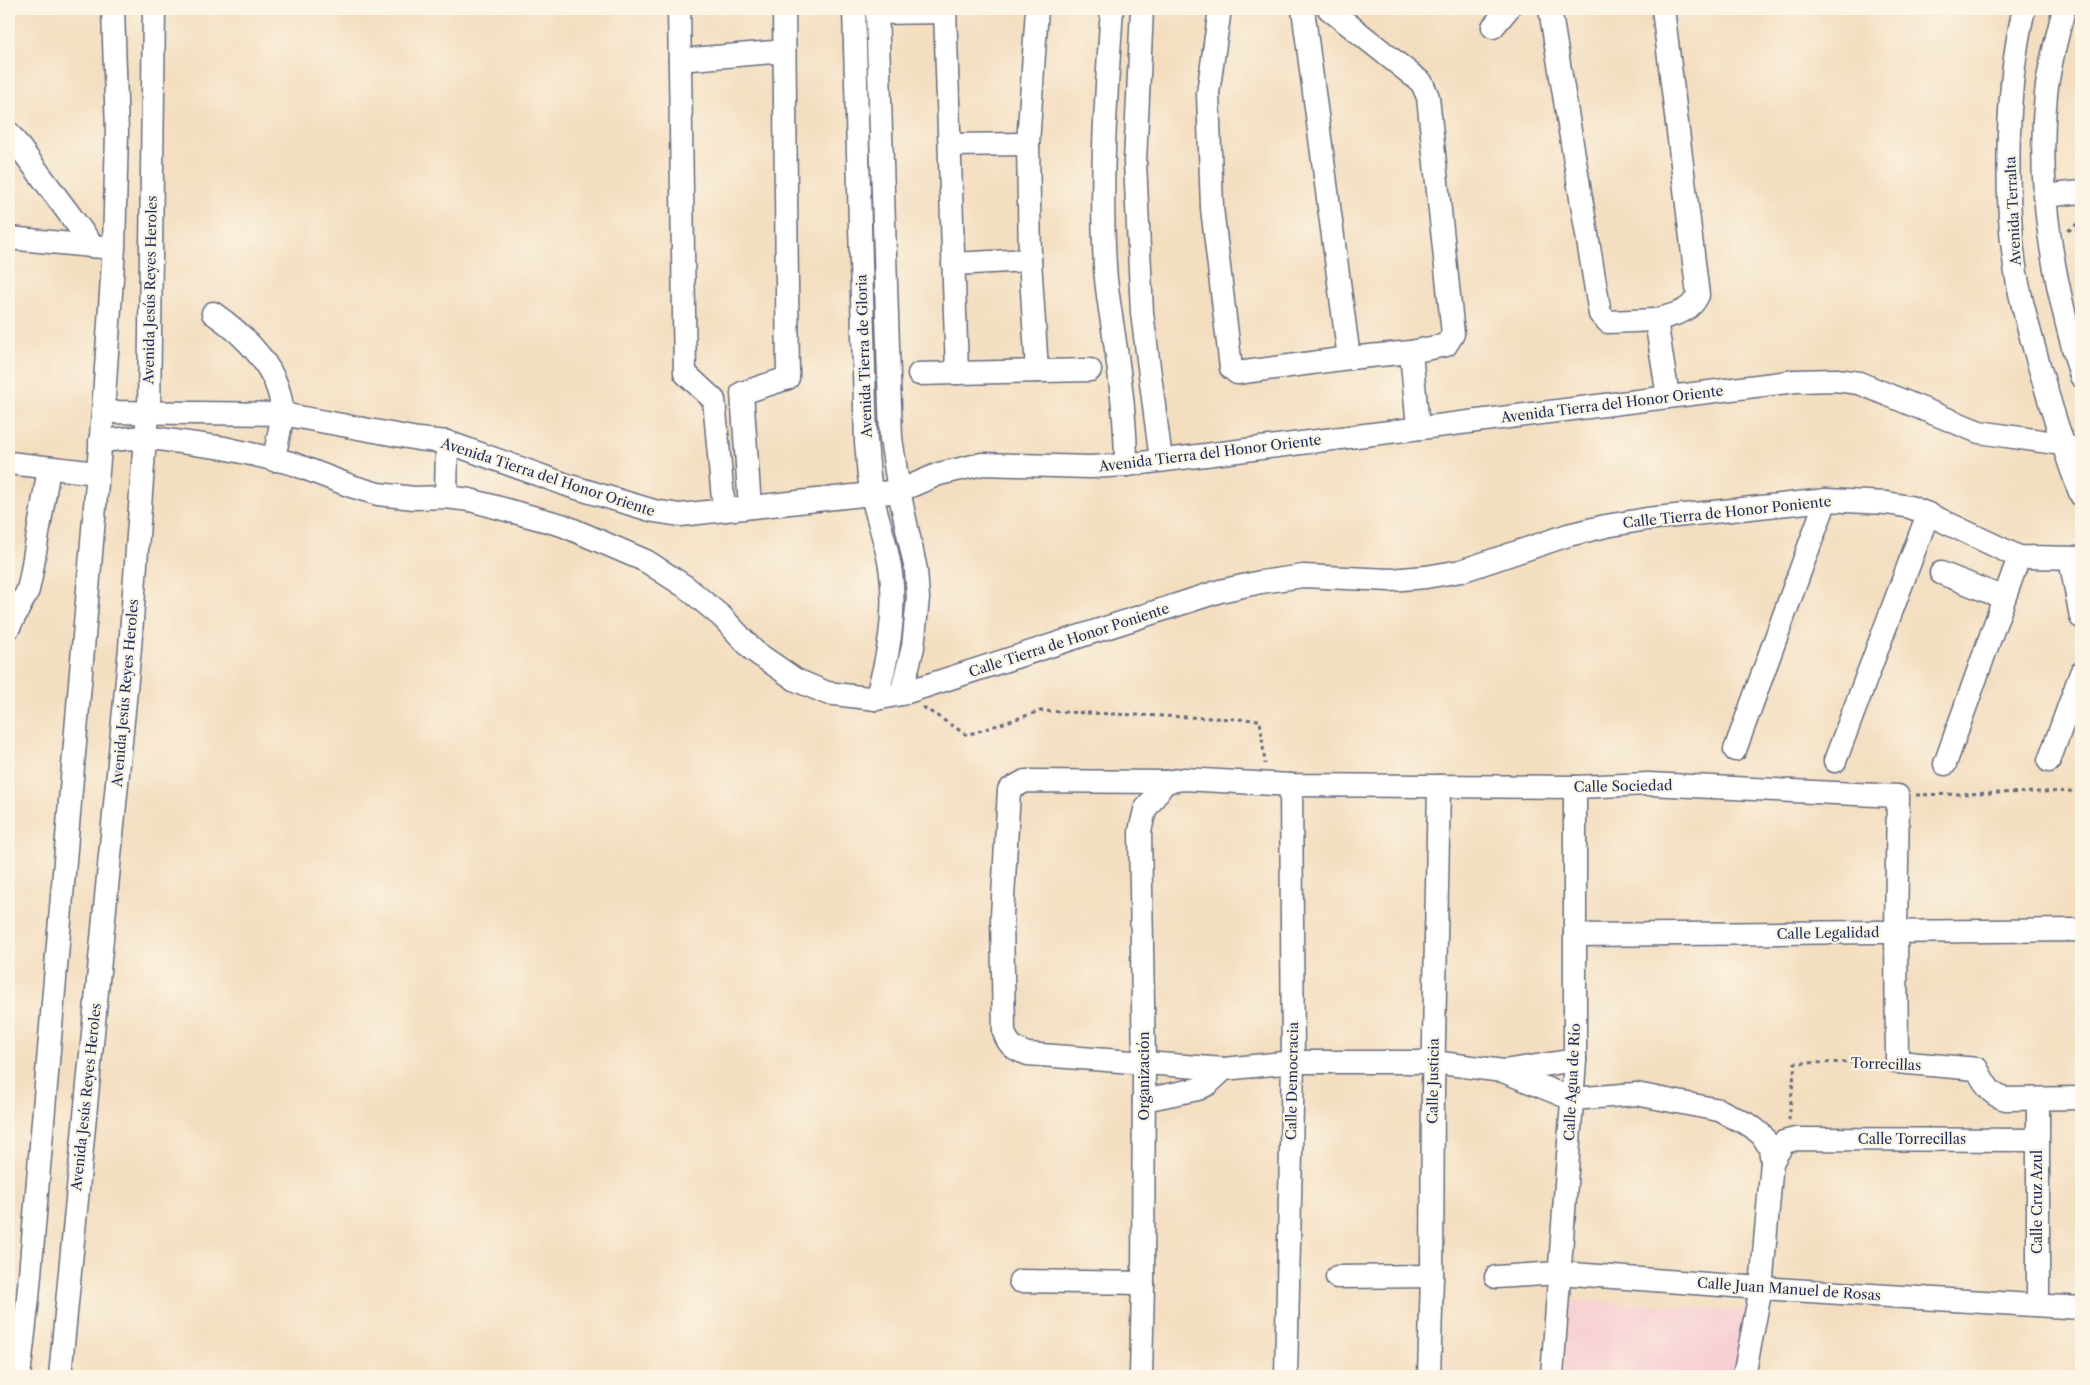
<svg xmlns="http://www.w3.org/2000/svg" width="2090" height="1385" viewBox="0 0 2090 1385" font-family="'Libre Caslon Text',serif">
<rect width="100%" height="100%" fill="#fcf5e5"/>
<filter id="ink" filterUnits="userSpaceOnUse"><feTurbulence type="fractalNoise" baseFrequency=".02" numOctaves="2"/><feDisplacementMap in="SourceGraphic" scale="10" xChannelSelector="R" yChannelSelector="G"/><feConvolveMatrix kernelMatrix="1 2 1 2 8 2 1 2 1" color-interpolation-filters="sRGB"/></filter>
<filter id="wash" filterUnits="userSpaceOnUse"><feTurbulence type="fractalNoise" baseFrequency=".0096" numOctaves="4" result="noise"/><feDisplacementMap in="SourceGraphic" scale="20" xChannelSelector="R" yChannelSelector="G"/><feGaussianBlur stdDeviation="1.12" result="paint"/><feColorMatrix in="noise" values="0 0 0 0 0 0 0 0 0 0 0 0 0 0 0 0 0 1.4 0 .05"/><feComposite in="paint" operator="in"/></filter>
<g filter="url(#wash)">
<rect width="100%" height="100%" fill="#f3dec0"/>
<polygon fill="#f7cfd4" points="1569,1300 1746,1311 1735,1376 1563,1376"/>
</g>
<g filter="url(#ink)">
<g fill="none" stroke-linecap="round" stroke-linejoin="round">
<g stroke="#676c80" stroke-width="25">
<g id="minor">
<polyline points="679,9 685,373 714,400 724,510"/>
<path d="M854,9L866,442C868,459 868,478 872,495C878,522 888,547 891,574C896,617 888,658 876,699"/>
<polyline points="877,9 891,438 899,491 916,570 918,598 913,647 901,694"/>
<polyline points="945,9 957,373 1090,370"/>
<path d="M1112,9C1106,95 1100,179 1105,266C1106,287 1110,308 1113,329C1120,374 1126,419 1126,465"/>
<polyline points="1142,9 1135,162 1142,313 1161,460"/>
<polyline points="1220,9 1208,93 1212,208 1231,368 1237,373 1349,358 1411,352"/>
<polyline points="1303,9 1349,358"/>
<polyline points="1329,9 1422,83 1428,97 1453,334 1446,345 1411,352 1418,428"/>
<polyline points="1550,9 1600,314 1608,322 1656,320"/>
<path d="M1663,9L1698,295C1690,313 1674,314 1656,320L1668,397"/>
<path d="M2024,9C2006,84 2004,196 2016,273C2021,303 2030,333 2038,362C2051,407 2064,451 2081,495"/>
<path d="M2064,9C2057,37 2049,65 2046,94C2036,191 2054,284 2081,376"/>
<polyline points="877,13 946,12"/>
<polyline points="1493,27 1508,9"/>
<polyline points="680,60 784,51"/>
<polyline points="9,133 93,246"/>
<polyline points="950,145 1028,144"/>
<polyline points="2044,196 2081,192"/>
<polyline points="9,238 102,247"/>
<polyline points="953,264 1030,260"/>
<path d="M213,313C246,336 282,371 282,414C281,429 276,445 274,460"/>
<polyline points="1037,371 1030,260 1028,144 1037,9"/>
<polyline points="919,374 957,373"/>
<polyline points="103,412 282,414 418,439 447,442 570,486 654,511 680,515 899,491 939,474 982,464 1090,467 1126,465 1796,381 1836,380 1859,383 1979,432 2062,444 2081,452"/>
<polyline points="100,441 145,437 224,448 291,463 351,486 378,494 414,498 446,497 470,500 562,525 646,561 686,587 722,617 754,651 796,680 827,693 876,699 901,694 1220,591 1261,582 1303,576 1390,580 1426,577 1461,571 1568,535 1606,526 1647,519 1826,500 1887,503 1910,507 1928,514 2019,557 2081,558"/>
<polyline points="9,463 97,473"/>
<polyline points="446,497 447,442"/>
<polyline points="750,507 742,393 788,378 784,9"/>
<polyline points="2070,559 2081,617"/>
<polyline points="1941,573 2004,598"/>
<polyline points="9,627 28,590 31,576 49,468"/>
<polyline points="1735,750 1826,500"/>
<polyline points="1835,761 1928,514"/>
<polyline points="2049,761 2081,673"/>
<polyline points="1945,764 2019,557"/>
<polyline points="1575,935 2081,930"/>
<polyline points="1504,1071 1575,1060"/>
<polyline points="1144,1100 1198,1089 1208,1084 1224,1069"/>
<path d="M1772,1162L1770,1148L1762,1135L1751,1126L1719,1110L1636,1094L1572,1099L1503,1071L1433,1062H1293L1224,1069L1028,1054C1015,1050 1008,1045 1004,1032L1002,916L1009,790L1025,781L1165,782L1184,779L1291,785L1575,787L1649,784L1898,796L1896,932L1897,1062L1977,1069C1985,1083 1989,1095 2006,1099L2081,1098"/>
<polyline points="1337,1277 1432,1276"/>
<polyline points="1496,1277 1559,1273 1761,1288 2081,1308"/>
<polyline points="1020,1281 1143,1283"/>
<polyline points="2038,1304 2038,1099"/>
<polyline points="19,1376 28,1298 103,412 114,248 117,132 113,9"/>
<polyline points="60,1376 130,648 145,437 149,414 154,9"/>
<polyline points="1141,1376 1143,1283 1144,1062 1140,831 1145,810 1165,782"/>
<polyline points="1286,1376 1293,1062 1291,785"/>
<polyline points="1429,1376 1432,1276 1433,1090 1439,786"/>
<polyline points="1552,1376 1575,1060 1575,787"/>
<polyline points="1744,1376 1761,1288 1772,1162 1784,1142 1796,1139 2037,1140"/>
</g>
</g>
<g stroke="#676c80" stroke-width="3" stroke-dasharray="4 4" stroke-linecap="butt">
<polyline points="2068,231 2081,221"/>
<polyline points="923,707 967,735 1040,711 1260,720 1265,764"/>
<polyline points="1916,795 2081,791"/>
<polyline points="1789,1120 1795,1063 1879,1062"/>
</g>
<use href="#minor" stroke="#fff" stroke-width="22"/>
</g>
</g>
<g text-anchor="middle" stroke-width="4.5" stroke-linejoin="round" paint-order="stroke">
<g font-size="14" fill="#1b2f5e" stroke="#fcf5e5">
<text transform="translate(2013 211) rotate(-93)" y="5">Avenida Terralta</text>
<text transform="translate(150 290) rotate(-89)" y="5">Avenida Jesús Reyes Heroles</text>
<text transform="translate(864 356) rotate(-92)" y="5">Avenida Tierra de Gloria</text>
<text transform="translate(1612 404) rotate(-7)" y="5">Avenida Tierra del Honor Oriente</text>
<text transform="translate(1210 453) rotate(-7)" y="5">Avenida Tierra del Honor Oriente</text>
<text transform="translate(548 477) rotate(18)" y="5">Avenida Tierra del Honor Oriente</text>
<text transform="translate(1727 512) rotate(-6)" y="5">Calle Tierra de Honor Poniente</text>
<text transform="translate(1069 640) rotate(-18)" y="5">Calle Tierra de Honor Poniente</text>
<text transform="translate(125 693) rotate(-85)" y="5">Avenida Jesús Reyes Heroles</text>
<text transform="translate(1623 786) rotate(-1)" y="5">Calle Sociedad</text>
<text transform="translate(1828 933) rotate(-1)" y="5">Calle Legalidad</text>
<text transform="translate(1886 1064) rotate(2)" y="5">Torrecillas</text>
<text transform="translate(1144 1076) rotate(-90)" y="5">Organización</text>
<text transform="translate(1292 1081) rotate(-89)" y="5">Calle Democracia</text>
<text transform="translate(1433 1081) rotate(-89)" y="5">Calle Justicia</text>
<text transform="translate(1572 1082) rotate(-87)" y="5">Calle Agua de Río</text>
<text transform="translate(86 1097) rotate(-84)" y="5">Avenida Jesús Reyes Heroles</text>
<text x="1912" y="1144">Calle Torrecillas</text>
<text transform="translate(2037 1202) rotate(-90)" y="5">Calle Cruz Azul</text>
<text transform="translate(1789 1289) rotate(4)" y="5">Calle Juan Manuel de Rosas</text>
</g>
</g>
<rect width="2090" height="1385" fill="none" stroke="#fcf5e5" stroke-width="30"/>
</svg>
